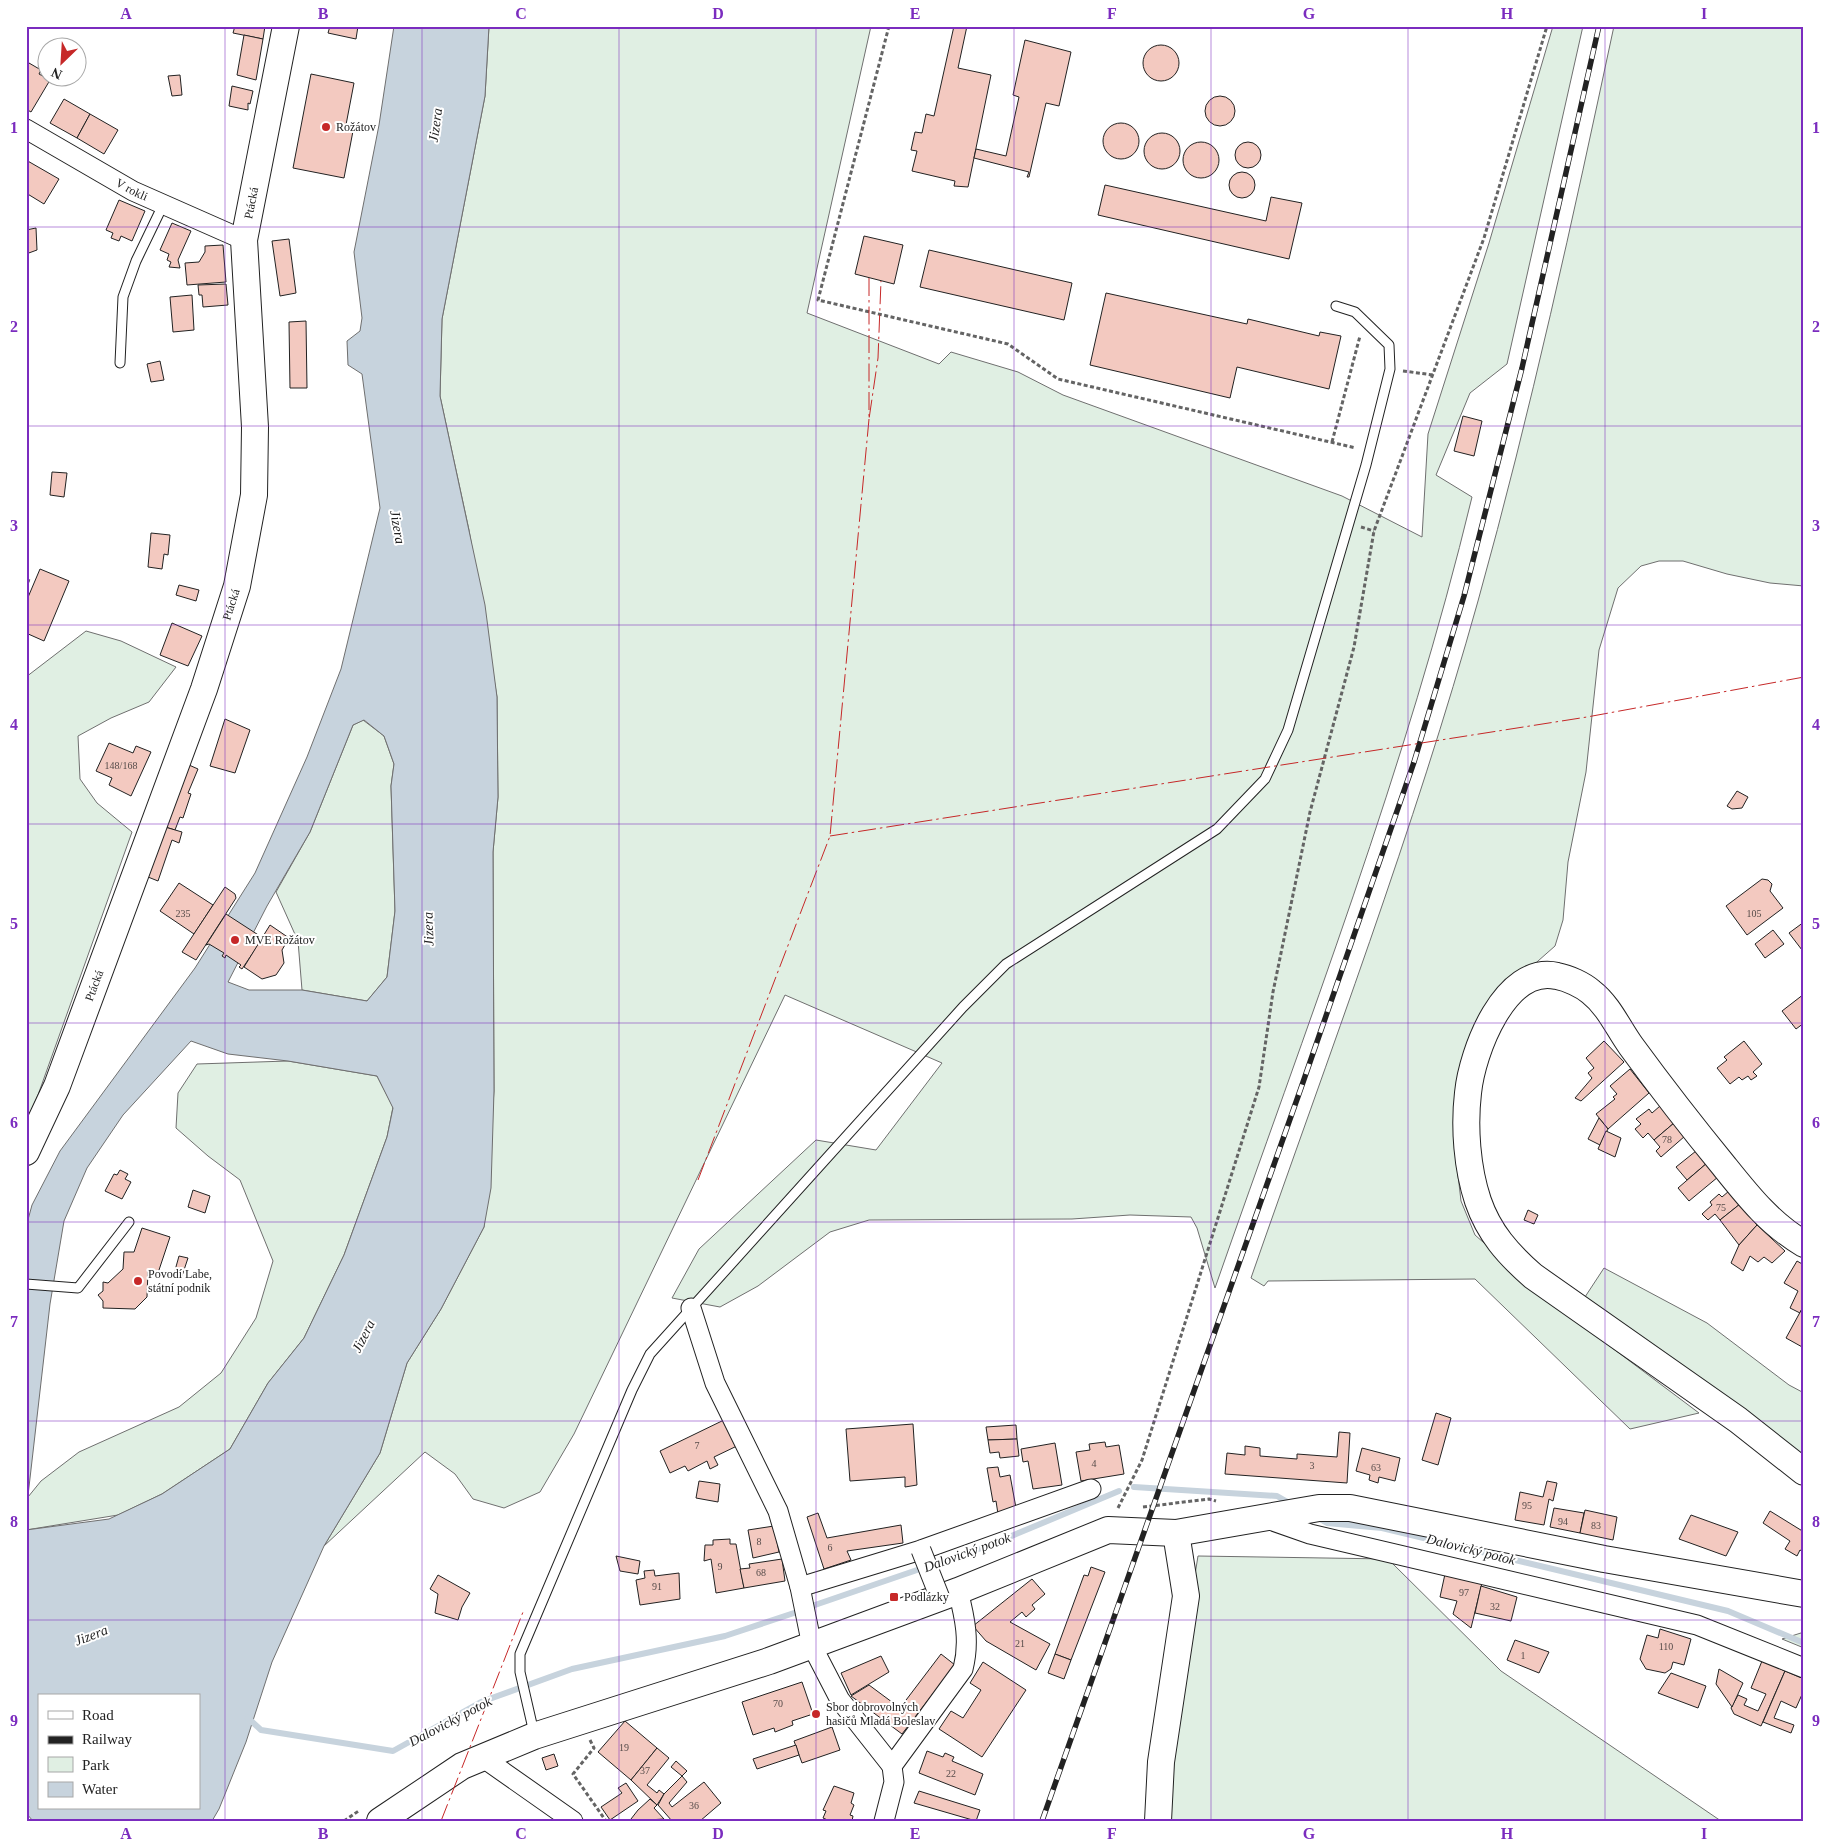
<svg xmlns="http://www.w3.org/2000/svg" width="1830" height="1847" viewBox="0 0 1830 1847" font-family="'Times New Roman',serif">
<rect width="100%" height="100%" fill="#fff"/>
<g fill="#e0efe3" stroke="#6f6f6f">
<path d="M489,26H871L807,313L939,364L951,352L1018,372L1063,395L1342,496L1422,537L1428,434L1489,243L1553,26H1583L1507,364L1470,393L1436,475L1472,497C1407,767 1306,1027 1215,1288L1197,1228L1191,1217L1130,1215L1072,1219L869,1220L830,1232L758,1286L720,1307L672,1298L699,1249L816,1140L876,1150L942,1063L785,995L574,1434L540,1492L504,1508L473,1499L455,1474L425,1452L324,1546L380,1453L407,1363L441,1309L484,1227L494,1091L493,852L498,797L497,697L469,530L440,396L442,319L485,96Z"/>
<path d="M1614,26H1804V586L1770,583L1727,574L1683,561H1659L1641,566L1618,588L1599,650L1586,772L1568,862L1563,920L1555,946L1504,991L1454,1140L1461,1201L1475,1235L1555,1305L1699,1413L1630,1429L1475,1279L1268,1281L1264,1286L1251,1278C1329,1054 1414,830 1478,601C1531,411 1573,218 1614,26Z"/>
<polygon points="86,631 121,641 176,667 149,702 111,718 78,736 80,779 97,803 132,832 38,1095 26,1122 26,677"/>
<polygon points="363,720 384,736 394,764 391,786 395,911 387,977 367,1001 302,990 298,941 276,892 310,832 353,725"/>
<polygon points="288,1061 377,1076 393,1107 387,1137 344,1255 304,1338 268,1383 230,1449 162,1494 118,1515 26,1530 28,1497 41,1481 79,1452 179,1407 221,1373 256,1318 273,1261 240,1180 208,1156 176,1128 178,1093 197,1064"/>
<polygon points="1604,1268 1707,1323 1789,1385 1804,1393 1804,1465 1583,1300"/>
<polygon points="1198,1556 1388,1559 1501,1671 1721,1821 1162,1821 1166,1753"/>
<polygon points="1804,1632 1804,1648 1782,1639"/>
</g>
<path fill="#c7d3dd" stroke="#6f6f6f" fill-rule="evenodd" d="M394,26H489L485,96L442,319L440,396L485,605L497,697L498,797L493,852L494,1091L491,1188L484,1227L441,1309L407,1363L380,1453L324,1546L272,1662L246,1742L219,1809L212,1821H33L26,1813V1530L109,1519L162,1494L230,1449L268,1383L304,1338L344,1255L387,1137L393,1108L377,1076L288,1061L228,1054L191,1041L123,1115L87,1168L64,1221L50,1304L26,1513V1227L32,1205L60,1151L195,968L255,873L307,757L341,669L380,508L362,374L348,365L347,341L360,331L362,318L354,252L379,125ZM364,720L384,736L394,764L391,786L395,911L387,977L367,1001L302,990H249L228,982L267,906L310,832L353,725ZM39,1696H199V1808H39Z"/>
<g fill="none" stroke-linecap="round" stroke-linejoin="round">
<g stroke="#c7d3dd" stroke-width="6">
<polyline points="1134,1487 1277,1496 1291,1504"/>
<polyline points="1318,1518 1327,1523 1382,1528 1728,1611 1804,1643"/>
<polyline points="812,1606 990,1545 1119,1491"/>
<polyline points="248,1718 261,1730 393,1751 481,1702 572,1669 725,1636 797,1612"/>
</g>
</g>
<g fill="#f3c9c0" stroke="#222">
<polygon points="235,26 265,26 263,39 233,33"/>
<polygon points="330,26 358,26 356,39 328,33"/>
<polygon points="954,26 967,26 958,68 991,75 968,187 954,186 955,181 912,171 917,151 911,150 915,132 922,133 926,114 934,116"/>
<polygon points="244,35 263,39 256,80 237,75"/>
<polygon points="1025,40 1071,52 1059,106 1046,103 1029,177 1027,177 1029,172 974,158 976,149 1006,156 1019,97 1013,95"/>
<circle cx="1161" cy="63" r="18"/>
<polygon points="29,63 41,70 39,74 50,80 31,112 26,109 26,87 28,83 26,82 26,69"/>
<polygon points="311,74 354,83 345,130 353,131 344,178 293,168"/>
<polygon points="180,75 182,95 172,96 168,76"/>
<polygon points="232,86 253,91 250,104 248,103 248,110 229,106"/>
<circle cx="1220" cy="111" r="15"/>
<polygon points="64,99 90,114 77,138 50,123"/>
<polygon points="90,114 118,130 104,154 77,138"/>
<circle cx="1121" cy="141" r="18"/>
<circle cx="1162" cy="151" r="18"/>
<circle cx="1248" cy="155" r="13"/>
<circle cx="1201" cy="160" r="18"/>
<polygon points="26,160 59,179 44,204 26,193"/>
<circle cx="1242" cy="185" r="13"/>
<polygon points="1105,185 1266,221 1271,197 1302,203 1289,259 1098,215"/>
<polygon points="119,200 145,211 132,241 121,236 119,241 111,238 113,233 106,230"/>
<polygon points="172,223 191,231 178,260 180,268 169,267 171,262 167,260 169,254 160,250"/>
<polygon points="36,228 37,250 26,254 26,230"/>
<polygon points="864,236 903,245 894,284 855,274"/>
<polygon points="289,239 296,293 280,296 272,241"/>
<polygon points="223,245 226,282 187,285 185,263 199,262 205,252 205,246"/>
<polygon points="929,250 1072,283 1064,320 920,287"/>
<polygon points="226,284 228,305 203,307 202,295 199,295 198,285"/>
<polygon points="1106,293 1247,324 1248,319 1319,336 1320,332 1341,336 1329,389 1237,367 1230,398 1090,365"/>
<polygon points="192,295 194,330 173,332 170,297"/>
<polygon points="306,321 307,388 290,388 289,322"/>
<polygon points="160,361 164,380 151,382 147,364"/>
<polygon points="1463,416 1482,421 1474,456 1454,451"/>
<polygon points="52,472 67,473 64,497 50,495"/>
<polygon points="151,533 170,535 168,555 164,554 162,569 148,567"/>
<polygon points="40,569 69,581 44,641 26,633 26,602"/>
<polygon points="179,585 199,590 196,601 176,595"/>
<polygon points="172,623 202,636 188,666 160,655"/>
<polygon points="225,719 250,730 235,773 210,766"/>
<polygon points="109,743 133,753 136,746 151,752 131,796 109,785 112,778 96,771"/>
<polygon points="189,765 198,769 188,793 191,794 183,818 180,817 175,830 165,827"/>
<polygon points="1737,791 1748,797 1742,808 1732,809 1727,806"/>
<polygon points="165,827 182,832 179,843 172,840 158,881 148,877"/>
<polygon points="1762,879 1768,880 1772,884 1770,891 1783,908 1747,935 1726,906"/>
<polygon points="179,883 213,905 194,934 160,911"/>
<polygon points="225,887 235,894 236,898 196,960 182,952"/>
<polygon points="226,914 263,938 242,969 239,967 241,965 226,955 225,958 222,956 224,953 209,944 206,945"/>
<polygon points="1804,922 1804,949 1802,950 1789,933"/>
<polygon points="270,925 289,938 282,950 284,963 276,975 262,979 244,967"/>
<polygon points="1773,930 1784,944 1765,958 1755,944"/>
<polygon points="1804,994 1804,1023 1796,1029 1782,1011"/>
<polygon points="1604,1041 1624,1062 1581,1101 1575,1098 1592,1078 1588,1073 1594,1068 1586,1058"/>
<polygon points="1744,1041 1762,1064 1753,1072 1757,1076 1751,1080 1748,1076 1742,1080 1739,1077 1730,1084 1717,1068 1727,1060 1724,1057"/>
<polygon points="1630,1069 1649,1093 1608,1129 1596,1114 1615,1099 1613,1097 1617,1094 1610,1086"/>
<polygon points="1660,1106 1674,1123 1654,1140 1648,1133 1643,1138 1635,1129 1641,1124 1636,1119 1649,1109 1652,1113"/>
<polygon points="1599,1118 1608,1129 1600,1145 1588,1139"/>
<polygon points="1674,1123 1685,1136 1661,1157 1656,1151 1660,1147 1654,1140"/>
<polygon points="1606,1131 1621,1138 1615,1157 1598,1149"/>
<polygon points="1696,1151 1707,1163 1687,1180 1676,1167"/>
<polygon points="1707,1163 1718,1177 1689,1201 1678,1188"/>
<polygon points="120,1170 128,1174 125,1179 131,1182 122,1199 105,1191 114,1174 117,1175"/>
<polygon points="193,1190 210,1196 205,1213 188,1207"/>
<polygon points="1729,1191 1740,1204 1720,1220 1715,1214 1708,1220 1702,1214 1712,1205 1710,1202 1719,1194 1722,1197"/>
<polygon points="1740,1204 1757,1225 1739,1245 1720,1220"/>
<polygon points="1528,1210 1538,1215 1534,1224 1524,1220"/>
<polygon points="1757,1225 1785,1251 1772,1263 1764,1257 1758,1262 1750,1256 1743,1271 1731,1263 1739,1245"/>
<polygon points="142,1228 170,1237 158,1273 148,1270 147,1297 135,1309 103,1308 103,1301 98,1295 103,1291 103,1282 108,1283 123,1269 124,1252 134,1252"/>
<polygon points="179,1256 188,1258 182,1276 174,1274"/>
<polygon points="1797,1261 1804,1265 1804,1305 1800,1313 1790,1308 1798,1291 1784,1283"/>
<polygon points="1804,1305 1804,1348 1786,1338"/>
<polygon points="1436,1413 1451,1418 1438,1465 1422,1460"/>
<polygon points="726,1419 739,1445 714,1457 718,1465 710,1469 707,1461 688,1471 685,1466 670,1473 660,1451"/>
<polygon points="913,1424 917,1485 905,1487 905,1477 850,1481 846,1429"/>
<polygon points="1016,1425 1017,1439 988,1440 986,1427"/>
<polygon points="1339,1432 1350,1433 1347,1483 1225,1474 1227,1453 1245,1455 1245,1446 1260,1448 1260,1456 1297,1459 1297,1454 1337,1457"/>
<polygon points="1017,1439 1019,1456 1000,1458 999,1452 990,1453 988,1440"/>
<polygon points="1105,1442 1106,1447 1119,1445 1124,1474 1081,1481 1076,1452 1090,1450 1089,1444"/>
<polygon points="1055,1443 1062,1485 1033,1489 1028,1461 1023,1462 1021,1449"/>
<polygon points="1362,1448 1400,1458 1395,1481 1379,1477 1378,1483 1369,1480 1370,1475 1356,1471"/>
<polygon points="998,1467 1000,1477 1010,1475 1016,1508 998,1514 996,1501 993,1502 987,1468"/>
<polygon points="699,1481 720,1484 718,1502 696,1498"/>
<polygon points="1547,1481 1557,1483 1553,1501 1549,1499 1544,1525 1515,1520 1520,1492 1543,1497"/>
<polygon points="1554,1508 1584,1513 1580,1533 1550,1527"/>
<polygon points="1585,1510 1617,1517 1613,1540 1580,1533"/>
<polygon points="1770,1511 1804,1532 1804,1552 1800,1550 1797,1556 1785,1549 1790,1541 1763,1523"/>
<polygon points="818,1513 827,1538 901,1525 903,1543 847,1551 851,1560 824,1569 807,1517"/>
<polygon points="1691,1515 1738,1532 1726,1556 1679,1539"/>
<polygon points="774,1526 779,1552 753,1558 748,1530"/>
<polygon points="730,1539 730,1544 736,1544 744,1588 716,1593 711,1559 704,1561 705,1545 713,1545 713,1540"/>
<polygon points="616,1556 640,1561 638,1574 620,1571"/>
<polygon points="782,1559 785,1581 744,1588 740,1569 750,1568 749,1564"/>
<polygon points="1091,1567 1105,1572 1071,1660 1055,1654 1084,1575 1088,1576"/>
<polygon points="654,1570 655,1576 679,1573 680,1599 640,1605 636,1580 645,1578 644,1571"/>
<polygon points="1445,1574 1482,1583 1471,1628 1453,1614 1457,1601 1440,1597"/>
<polygon points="438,1575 470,1593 462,1607 458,1620 435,1613 438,1594 430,1589"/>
<polygon points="1032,1579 1045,1594 1032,1605 1035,1609 1026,1617 1022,1612 1010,1622 1050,1644 1036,1670 986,1641 973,1626"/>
<polygon points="1481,1586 1517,1597 1511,1621 1475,1613"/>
<polygon points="1660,1629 1691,1639 1684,1665 1673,1662 1671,1669 1665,1673 1646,1669 1640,1659 1647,1635 1658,1638"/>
<polygon points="1515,1640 1549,1652 1539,1673 1507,1660"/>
<polygon points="941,1654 955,1665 902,1734 851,1696 869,1685 900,1708"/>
<polygon points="1055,1654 1071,1660 1064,1679 1048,1673"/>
<polygon points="881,1656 889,1672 851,1695 841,1673"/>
<polygon points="1762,1661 1785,1671 1761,1726 1734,1714 1731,1708 1738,1695 1747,1699 1744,1705 1758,1711 1766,1694 1751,1688"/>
<polygon points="983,1662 1026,1690 982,1757 939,1729 951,1711 963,1718 981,1690 970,1683"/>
<polygon points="1719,1669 1743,1683 1732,1707 1716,1684"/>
<polygon points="1785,1671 1804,1679 1804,1690 1796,1708 1781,1701 1774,1718 1794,1725 1791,1733 1763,1722"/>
<polygon points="1671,1673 1706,1686 1698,1708 1658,1693"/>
<polygon points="802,1682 813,1714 792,1721 793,1725 775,1732 774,1728 753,1735 742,1702"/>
<polygon points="625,1721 657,1748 631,1780 598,1752"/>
<polygon points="832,1727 840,1750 802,1763 794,1741"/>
<polygon points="796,1745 799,1755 757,1769 753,1759"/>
<polygon points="657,1748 669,1758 647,1785 657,1793 659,1790 664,1794 657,1805 631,1780"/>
<polygon points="927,1751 943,1757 945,1753 954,1757 952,1761 983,1774 975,1795 919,1773"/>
<polygon points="554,1754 558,1766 546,1770 542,1758"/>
<polygon points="676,1761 687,1771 682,1776 671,1767"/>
<polygon points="682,1776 687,1782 669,1803 672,1807 704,1782 721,1803 700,1821 672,1821 658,1805 664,1794"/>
<polygon points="626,1783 638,1801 610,1820 601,1807 622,1793 618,1788"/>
<polygon points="834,1786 854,1793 851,1803 854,1805 850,1815 853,1816 852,1821 830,1821 823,1818 826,1811 823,1810"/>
<polygon points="919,1791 980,1810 976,1821 914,1803"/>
<polygon points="650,1799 657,1805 654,1808 664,1819 632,1821 631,1819 638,1810"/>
</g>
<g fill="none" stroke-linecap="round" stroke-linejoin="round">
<g stroke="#222" stroke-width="11">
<g id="lane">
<polyline points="120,363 123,297 136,261 163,205"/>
<polyline points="26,1284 78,1288 129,1222"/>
<polyline points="534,1733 520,1672 520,1654 632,1390 650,1354 963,1007 1006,964 1217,829 1265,779 1288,730 1366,465 1390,369 1389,345 1355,312 1336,306"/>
</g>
</g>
<g stroke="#222" stroke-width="21">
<g id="street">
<path id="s1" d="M26,129L133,191L244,240"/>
<polyline points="691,1308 715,1383 778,1511 800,1587 812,1646 840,1700 892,1766"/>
<polyline points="1267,1519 1310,1534 1697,1625 1804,1668"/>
<polyline points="800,1587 921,1550 1091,1489"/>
<polyline points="482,1757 573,1821"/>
<path d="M884,1821L894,1782L892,1766L963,1669C970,1642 965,1618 958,1591"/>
</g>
</g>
<g stroke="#222" stroke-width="28">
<g id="secondary">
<path id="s2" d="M26,1152L57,1086L204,689L237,586L254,495L255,427L244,240L286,26"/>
<path d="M1804,1244C1770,1224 1748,1196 1724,1166C1692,1127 1661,1087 1631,1046C1618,1028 1609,1006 1591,992C1583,985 1568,978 1557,976C1505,964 1472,1052 1468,1093C1464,1127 1467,1168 1478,1201C1489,1233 1508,1254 1533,1276L1738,1420L1804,1472"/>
<polyline points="380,1821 462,1766 534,1736 769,1661 958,1591 1108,1530 1176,1533 1319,1508 1350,1508 1604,1559 1804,1594"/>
<polyline points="1158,1821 1161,1762 1186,1596 1176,1533"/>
</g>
</g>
<g stroke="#646464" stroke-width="3" stroke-dasharray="4 2.5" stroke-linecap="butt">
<polyline points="889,26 818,300 1008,344 1058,379 1356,448"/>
<polyline points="1403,371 1433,375"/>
<polyline points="1332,442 1360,336"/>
<polyline points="1361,527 1374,531"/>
<polyline points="26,580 30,581"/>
<polyline points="1143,1507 1209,1499 1216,1501"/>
<polyline points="1118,1508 1142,1460 1259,1087 1273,992 1310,812 1354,647 1374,531 1484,238 1547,26"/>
<polyline points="590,1740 594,1748 573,1774 606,1821"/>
<polyline points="344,1821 360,1810"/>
</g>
<use href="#lane" stroke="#fff" stroke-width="9"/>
<use href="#street" stroke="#fff" stroke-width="19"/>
<use href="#secondary" stroke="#fff" stroke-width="26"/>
<g stroke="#222" stroke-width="5.5">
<polyline id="rail" points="1042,1821 1301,1088 1414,762 1464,596 1522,368 1599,26"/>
</g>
<use href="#rail" stroke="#fff" stroke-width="4" stroke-dasharray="11" stroke-linecap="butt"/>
<g stroke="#222" stroke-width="21" stroke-linecap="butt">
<polyline id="street-bridge" points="921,1550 940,1598"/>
</g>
<use href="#street-bridge" stroke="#fff" stroke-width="19"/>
<g stroke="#c62828" stroke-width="1" stroke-dasharray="18 4 2.5 4" stroke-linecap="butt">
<polyline points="869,278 869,419 878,358 881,281"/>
<polyline points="830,836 1587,717 1804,677"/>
<polyline points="698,1180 830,836 869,419"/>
<polyline points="441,1821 523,1612"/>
</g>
</g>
<path fill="none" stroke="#7b2cbf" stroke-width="1" stroke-opacity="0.55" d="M225,26V1821M422,26V1821M619,26V1821M816,26V1821M1014,26V1821M1211,26V1821M1408,26V1821M1605,26V1821M26,227H1804M26,426H1804M26,625H1804M26,824H1804M26,1023H1804M26,1222H1804M26,1421H1804M26,1620H1804"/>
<g fill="#c62828" stroke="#fff" stroke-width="2">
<circle cx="326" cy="127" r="5"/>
<circle cx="235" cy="940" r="5"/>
<circle cx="138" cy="1281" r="5"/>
<rect x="889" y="1592" width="10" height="10" rx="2.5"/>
<circle cx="816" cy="1714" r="5"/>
</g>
<g text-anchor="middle" stroke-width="4" stroke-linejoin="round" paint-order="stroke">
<g font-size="10" fill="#564c4a">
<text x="121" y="769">148/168</text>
<text x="183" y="917">235</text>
<text x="1754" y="917">105</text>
<text x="1667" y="1143">78</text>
<text x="1721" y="1211">75</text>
<text x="697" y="1449">7</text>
<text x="1094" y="1467">4</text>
<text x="1312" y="1469">3</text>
<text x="1376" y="1471">63</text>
<text x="1527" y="1509">95</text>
<text x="1563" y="1525">94</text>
<text x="1596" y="1529">83</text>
<text x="759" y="1545">8</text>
<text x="830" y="1551">6</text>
<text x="720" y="1570">9</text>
<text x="761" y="1576">68</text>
<text x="657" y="1590">91</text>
<text x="1464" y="1596">97</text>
<text x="1495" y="1610">32</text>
<text x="1020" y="1647">21</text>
<text x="1666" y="1650">110</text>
<text x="1523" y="1659">1</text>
<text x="778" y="1707">70</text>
<text x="624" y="1751">19</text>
<text x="645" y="1774">37</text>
<text x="951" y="1777">22</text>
<text x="694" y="1809">36</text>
</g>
<g font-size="12" fill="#222" stroke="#fff" text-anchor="start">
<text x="336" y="131">Rožátov</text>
<text x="245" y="944">MVE Rožátov</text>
<text x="148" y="1278">Povodí Labe,<tspan x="148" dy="14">státní podnik</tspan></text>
<text x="904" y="1601">Podlázky</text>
<text x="826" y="1711">Sbor dobrovolných<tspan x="826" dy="14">hasičů Mladá Boleslav</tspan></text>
</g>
<g font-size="12" fill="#222" stroke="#fff">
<text dy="4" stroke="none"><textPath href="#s1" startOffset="122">V rokli</textPath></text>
<text dy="4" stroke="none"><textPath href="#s2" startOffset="990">Ptácká</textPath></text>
<text dy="4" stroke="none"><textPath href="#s2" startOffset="585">Ptácká</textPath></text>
<text dy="4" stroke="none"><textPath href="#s2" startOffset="180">Ptácká</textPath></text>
</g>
<g font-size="14" font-style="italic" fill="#222" stroke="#fff">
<text transform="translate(435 125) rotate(-82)" y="5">Jizera</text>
<text transform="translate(398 527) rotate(80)" y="5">Jizera</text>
<text transform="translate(428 929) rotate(-92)" y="5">Jizera</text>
<text transform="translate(363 1336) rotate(-63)" y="5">Jizera</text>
<text transform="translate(1471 1549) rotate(14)" y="5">Dalovický potok</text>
<text transform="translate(967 1552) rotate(-20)" y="5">Dalovický potok</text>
<text transform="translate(91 1635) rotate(-21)" y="5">Jizera</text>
<text transform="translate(450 1721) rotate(-28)" y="5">Dalovický potok</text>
</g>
</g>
<rect width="1830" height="1847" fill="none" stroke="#ffffff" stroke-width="55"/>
<rect x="38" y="1694" width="162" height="115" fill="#ffffff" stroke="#a7a7a7"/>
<rect x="48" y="1711" width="25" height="8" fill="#ffffff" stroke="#a7a7a7"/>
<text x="82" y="1720" font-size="15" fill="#222222">Road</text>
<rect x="48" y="1736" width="25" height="8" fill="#222222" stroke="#a7a7a7"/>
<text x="82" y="1744" font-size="15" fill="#222222">Railway</text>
<rect x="48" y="1757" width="25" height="15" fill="#e0efe3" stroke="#a7a7a7"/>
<text x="82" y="1770" font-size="15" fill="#222222">Park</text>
<rect x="48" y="1782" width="25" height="15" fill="#c7d3dd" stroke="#a7a7a7"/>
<text x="82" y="1794" font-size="15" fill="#222222">Water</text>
<g transform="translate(62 62) rotate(205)"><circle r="24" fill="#ffffff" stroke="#a7a7a7"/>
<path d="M0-4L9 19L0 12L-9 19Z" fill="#c62828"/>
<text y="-8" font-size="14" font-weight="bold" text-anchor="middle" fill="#222222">N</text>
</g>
<rect x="28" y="28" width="1774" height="1792" fill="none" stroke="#7b2cbf" stroke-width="2"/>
<g font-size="16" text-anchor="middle" font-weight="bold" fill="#7b2cbf">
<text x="126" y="19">A</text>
<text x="323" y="19">B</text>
<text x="521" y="19">C</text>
<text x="718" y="19">D</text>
<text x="915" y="19">E</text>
<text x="1112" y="19">F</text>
<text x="1309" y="19">G</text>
<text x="1507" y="19">H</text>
<text x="1704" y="19">I</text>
<text x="14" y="133">1</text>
<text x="1816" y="133">1</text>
<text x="14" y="332">2</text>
<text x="1816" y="332">2</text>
<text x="14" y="531">3</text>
<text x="1816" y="531">3</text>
<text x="14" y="730">4</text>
<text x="1816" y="730">4</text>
<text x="14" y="929">5</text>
<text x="1816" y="929">5</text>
<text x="14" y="1128">6</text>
<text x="1816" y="1128">6</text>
<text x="14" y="1327">7</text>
<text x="1816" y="1327">7</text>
<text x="14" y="1527">8</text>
<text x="1816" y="1527">8</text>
<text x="14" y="1726">9</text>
<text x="1816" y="1726">9</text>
<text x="126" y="1839">A</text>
<text x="323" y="1839">B</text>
<text x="521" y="1839">C</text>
<text x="718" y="1839">D</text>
<text x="915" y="1839">E</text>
<text x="1112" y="1839">F</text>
<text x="1309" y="1839">G</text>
<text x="1507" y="1839">H</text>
<text x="1704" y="1839">I</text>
</g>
</svg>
